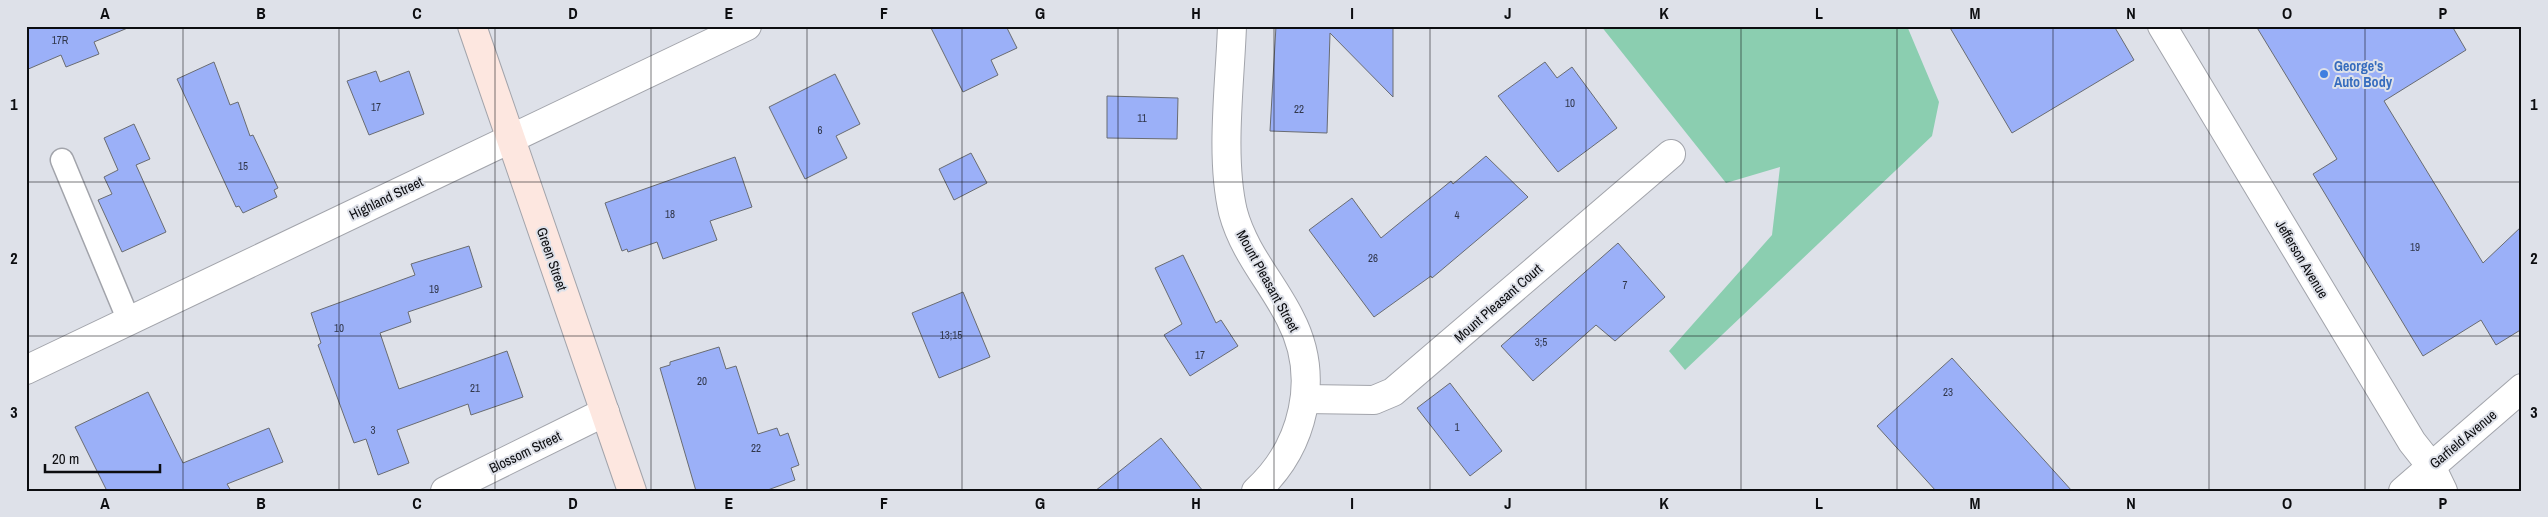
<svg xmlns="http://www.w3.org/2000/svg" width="2548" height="517" viewBox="0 0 2548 517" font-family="'Archivo Narrow',sans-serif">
<rect width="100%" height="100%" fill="#dee1e9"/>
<polygon fill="#8bceb0" points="1601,26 1907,26 1939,102 1932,136 1685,370 1669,351 1772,235 1780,167 1726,183"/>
<g fill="#9bb0f8" stroke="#696c72">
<polygon points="26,26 130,26 130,27 94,42 99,54 66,67 61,55 26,70"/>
<polygon points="930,26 1006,26 1017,48 991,60 998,75 963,92"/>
<polygon points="1276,26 1393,26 1393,97 1330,33 1327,133 1270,131"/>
<polygon points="1949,26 2114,26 2134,60 2012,133"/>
<polygon points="2256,26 2452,26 2466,50 2384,101 2483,263 2522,226 2522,329 2496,345 2481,320 2423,356 2313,174 2337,159"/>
<polygon points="214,62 230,105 238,102 250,136 253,135 278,188 274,190 277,197 243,213 239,206 236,207 177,79"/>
<polygon points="1545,62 1557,78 1572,67 1617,128 1558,172 1498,96"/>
<polygon points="376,71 380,82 409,71 424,114 369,135 347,81"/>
<polygon points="835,74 860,124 836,136 847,158 805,179 769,107"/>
<polygon points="1107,96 1178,98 1177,139 1107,138"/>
<polygon points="134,124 150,159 136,165 166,232 122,252 98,200 112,194 104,177 118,170 104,138"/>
<polygon points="971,153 987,183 954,200 939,169"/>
<polygon points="1486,156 1528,197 1432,278 1431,276 1374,317 1309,230 1352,198 1381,238 1451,181 1453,184"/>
<polygon points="735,157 752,207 710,221 717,240 663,259 657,242 628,252 627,249 622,251 605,203"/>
<polygon points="1618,243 1665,297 1615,341 1596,325 1533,381 1501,346"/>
<polygon points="469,246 482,287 408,312 411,322 380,333 399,389 507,351 523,397 471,415 468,404 397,430 409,463 378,475 366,439 354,443 318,345 321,343 311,313 415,275 411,264"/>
<polygon points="1183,255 1216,323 1221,320 1238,346 1190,376 1164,335 1182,324 1155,268"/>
<polygon points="963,292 990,357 939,378 912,313"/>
<polygon points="719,347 726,369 736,366 758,434 777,428 780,436 788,433 799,465 791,468 795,480 765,491 696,491 660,368 670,365 670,362"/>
<polygon points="1952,358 2072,491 1936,491 1877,426"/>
<polygon points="1450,383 1502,451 1470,476 1417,408"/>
<polygon points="148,392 183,463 269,428 283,462 227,484 231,491 107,491 75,427"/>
<polygon points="1161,438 1203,491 1095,491"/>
</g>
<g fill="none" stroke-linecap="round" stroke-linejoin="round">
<g stroke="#a2a4ab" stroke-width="25">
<polyline id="lane" points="62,160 129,321"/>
</g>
<g stroke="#a2a4ab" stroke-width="30">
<g id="street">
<path d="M1232,26C1230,83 1220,157 1233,212C1244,253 1272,282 1290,318C1321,377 1304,447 1256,491"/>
<polyline points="2162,26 2412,442 2431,466 2443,491"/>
<polyline points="26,370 747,26"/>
<polyline points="1305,399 1374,400 1393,392 1671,154"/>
<polyline points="445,491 605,412"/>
<polyline points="2403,491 2522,388"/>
</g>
</g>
<g stroke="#a2a4ab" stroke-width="30">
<polyline id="secondary" points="472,26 632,491"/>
</g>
<use href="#lane" stroke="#fff" stroke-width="22"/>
<use href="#street" stroke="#fff" stroke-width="28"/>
<use href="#secondary" stroke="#fde7e0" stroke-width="28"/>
</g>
<path fill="none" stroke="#0c0d10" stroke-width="1" stroke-opacity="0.55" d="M183,26V491M339,26V491M495,26V491M651,26V491M807,26V491M962,26V491M1118,26V491M1274,26V491M1430,26V491M1586,26V491M1741,26V491M1897,26V491M2053,26V491M2209,26V491M2365,26V491M26,182H2522M26,336H2522"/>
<circle fill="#3f7fe0" stroke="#dee1e9" stroke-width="2" cx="2324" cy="74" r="5"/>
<g text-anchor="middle" stroke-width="4" stroke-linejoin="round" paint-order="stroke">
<g font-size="11" fill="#30364a">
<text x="60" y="44">17R</text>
<text x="1570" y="107">10</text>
<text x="376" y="111">17</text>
<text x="1299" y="113">22</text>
<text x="1142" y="122">11</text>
<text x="820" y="134">6</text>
<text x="243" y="170">15</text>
<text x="670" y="218">18</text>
<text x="1457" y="219">4</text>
<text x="2415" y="251">19</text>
<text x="1373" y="262">26</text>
<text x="1625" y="289">7</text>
<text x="434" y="293">19</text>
<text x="339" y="332">10</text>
<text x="951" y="339">13;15</text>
<text x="1541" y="346">3;5</text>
<text x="1200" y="359">17</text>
<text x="702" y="385">20</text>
<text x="475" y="392">21</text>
<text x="1948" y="396">23</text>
<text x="1457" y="431">1</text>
<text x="373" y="434">3</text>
<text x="756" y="452">22</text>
</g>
<g font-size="14" font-weight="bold" fill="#366cbe" stroke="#dee1e9" text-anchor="start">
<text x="2334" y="71">George's<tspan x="2334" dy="16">Auto Body</tspan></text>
</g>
<g font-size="14" fill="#0c0d10" stroke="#dee1e9">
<text transform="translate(386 198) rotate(-26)" y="5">Highland Street</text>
<text transform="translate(552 259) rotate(71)" y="5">Green Street</text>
<text transform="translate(2302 259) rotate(59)" y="5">Jefferson Avenue</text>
<text transform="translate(1268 281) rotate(61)" y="5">Mount Pleasant Street</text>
<text transform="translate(1498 303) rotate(-41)" y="5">Mount Pleasant Court</text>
<text transform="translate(2463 439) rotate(-40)" y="5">Garfield Avenue</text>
<text transform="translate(525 452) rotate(-26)" y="5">Blossom Street</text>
</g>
</g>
<rect width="2548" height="517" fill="none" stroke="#dee1e9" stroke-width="55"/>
<path d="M45 464v8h115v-8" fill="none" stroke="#0c0d10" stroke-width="2.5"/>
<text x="52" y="464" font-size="15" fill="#0c0d10" stroke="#dee1e9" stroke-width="4" paint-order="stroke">20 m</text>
<rect x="28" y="28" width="2492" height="462" fill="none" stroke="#0c0d10" stroke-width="2"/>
<g font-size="16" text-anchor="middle" font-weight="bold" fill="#0c0d10">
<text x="105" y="19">A</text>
<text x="261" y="19">B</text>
<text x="417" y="19">C</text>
<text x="573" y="19">D</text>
<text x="729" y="19">E</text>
<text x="884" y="19">F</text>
<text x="1040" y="19">G</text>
<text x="1196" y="19">H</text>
<text x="1352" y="19">I</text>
<text x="1508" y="19">J</text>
<text x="1664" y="19">K</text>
<text x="1819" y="19">L</text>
<text x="1975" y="19">M</text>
<text x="2131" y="19">N</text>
<text x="2287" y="19">O</text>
<text x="2443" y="19">P</text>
<text x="14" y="110">1</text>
<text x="2534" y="110">1</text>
<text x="14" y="264">2</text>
<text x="2534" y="264">2</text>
<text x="14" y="418">3</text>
<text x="2534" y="418">3</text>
<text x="105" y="509">A</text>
<text x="261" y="509">B</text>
<text x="417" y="509">C</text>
<text x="573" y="509">D</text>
<text x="729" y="509">E</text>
<text x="884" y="509">F</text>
<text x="1040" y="509">G</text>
<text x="1196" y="509">H</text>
<text x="1352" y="509">I</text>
<text x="1508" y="509">J</text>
<text x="1664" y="509">K</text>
<text x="1819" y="509">L</text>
<text x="1975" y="509">M</text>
<text x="2131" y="509">N</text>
<text x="2287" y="509">O</text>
<text x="2443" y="509">P</text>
</g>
</svg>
